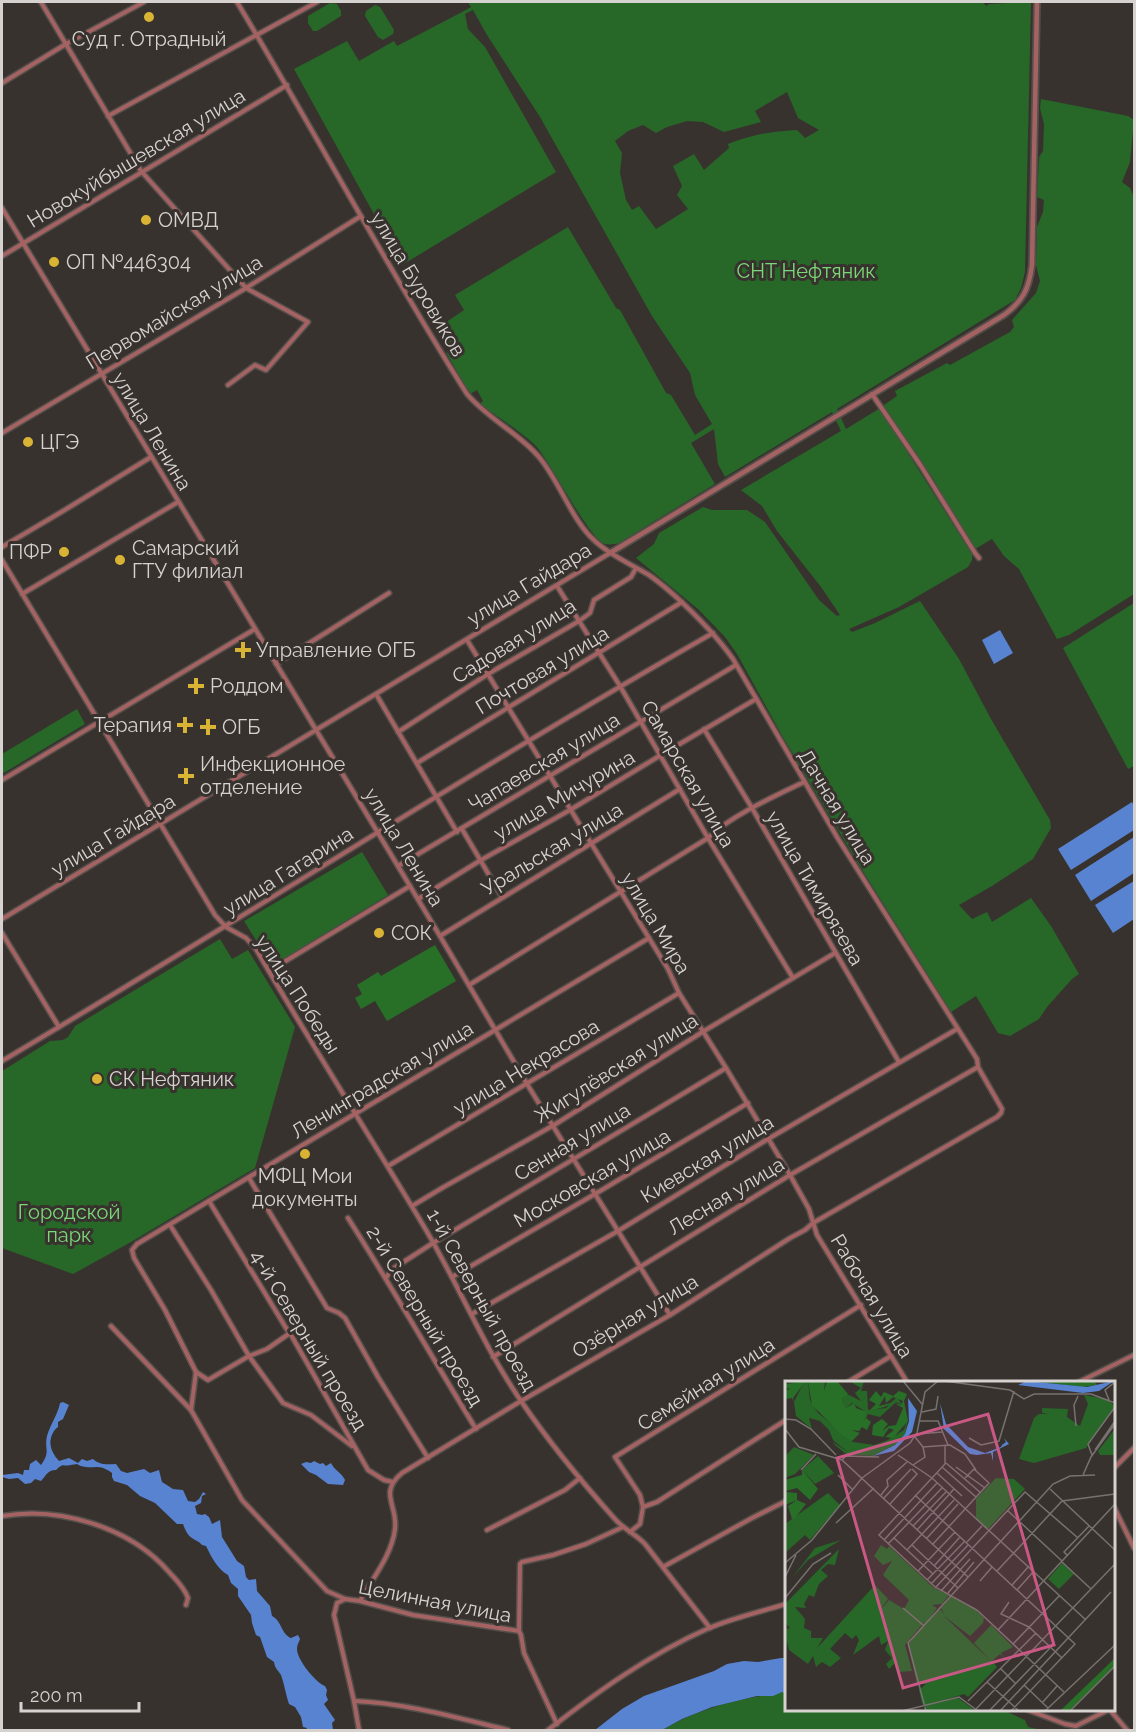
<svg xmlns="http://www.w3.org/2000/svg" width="1136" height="1732" viewBox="0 0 1136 1732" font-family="Raleway,sans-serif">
<rect width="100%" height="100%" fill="#38322e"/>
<g fill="#276728" fill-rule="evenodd">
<path d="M468,2H983L986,6L989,4L1031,2L1025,272L1021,288L1015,300L837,409L846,429L877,410L897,396L895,391L947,363L950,365L1010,332L1014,327L1012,320L1036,293L1040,281L1036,265L1037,227L1043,212L1044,200L1037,197L1039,157L1043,151L1044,124L1040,108L1041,99L1128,116L1134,120L1130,162L1122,182L1130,188L1134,197V594L1069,635L1057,639L1019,569L1004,556L992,539L975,549L946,503L934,480L905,439L901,442L972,554V560L968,567L899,607L849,629L852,632L875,623L920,601L959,659L991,719L1050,820L1051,828L1033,859L992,886L959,905L972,919L987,912L992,922L1031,898L1051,926L1079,974L1072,979L1047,1007L1039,1019L1010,1036L998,1033L976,996L951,1012L856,860L784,739L737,654L725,637L698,609L636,558L654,544L659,533L703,507L712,510H747L765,522L819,600L837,616L840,615L821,587L777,531L762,506L741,490L841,431L832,412L725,477L718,464L714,429L691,443L715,484L619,543C615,544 610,545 605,544C589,539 552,464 536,446C522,432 496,416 480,404L483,401L477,390L470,394L447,354L449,345L439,327L464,310L455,295L568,227L616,308L620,310L666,393L671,395L695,435L712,424L695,395L690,373L652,316L540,117L487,35L473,10L465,14L468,29L485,47L556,172L402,265L294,69L347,41L359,61L394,41L397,46L464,11L471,7ZM787,92L798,118L819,130L805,138L797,130C768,132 755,134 728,144L729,148L704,170L694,154L673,166L682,186L677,195L688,209L656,229L639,206L632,210L626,200L620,173L622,153L615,141L628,131L643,125L656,133L667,127L687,121L703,122L724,132L761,122L755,111Z"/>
<polygon points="330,3 337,4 341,11 341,16 317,31 313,31 308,23 308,16"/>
<polygon points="375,5 380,7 394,30 393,34 383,40 378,37 365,16 366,11"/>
<polygon points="1134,603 1134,766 1128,769 1063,648"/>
<polygon points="77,709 85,724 2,774 2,754"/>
<polygon points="362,852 388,895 272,966 244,921"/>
<polygon points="220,939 232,959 248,950 295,1027 255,1168 131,1242 73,1274 2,1248 2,1071 50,1041 63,1040 68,1037 75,1026"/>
<path d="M782,1692L786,1694V1710H1003L1025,1720L1028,1727L1042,1730H662C691,1713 722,1703 755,1697C765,1695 773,1696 782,1692Z"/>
</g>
<polygon fill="#287028" points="435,945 456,981 387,1021 375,1001 361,1009 355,998 362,994 357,985 378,972 381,976"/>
<g fill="#5883d1">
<polygon points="1000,630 1013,653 994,664 982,640"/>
<polygon points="1132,802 1134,806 1134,830 1071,870 1058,849"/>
<polygon points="1134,837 1134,873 1091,901 1075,875"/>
<polygon points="1134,881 1134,919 1113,933 1095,905"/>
<path d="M63,1402L69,1405L63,1419L58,1422C58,1431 59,1424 54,1431C47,1442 51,1452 59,1461L69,1458L78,1463L82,1459L87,1461L93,1459C101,1466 107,1464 116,1464L121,1471L127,1473L144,1469L150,1473L159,1470L162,1482L173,1489L183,1490L188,1501L195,1502L199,1499L203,1492L206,1494L202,1496L201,1503L195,1506L197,1514L202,1515L205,1514L209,1517L212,1524L220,1520L222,1537L237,1561L244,1566L246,1577L249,1580L256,1579L257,1591L270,1606L272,1616C282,1621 281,1634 291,1638L298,1635L300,1639C299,1642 297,1645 297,1648C296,1659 316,1683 325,1686L327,1690L326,1695L328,1700L324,1704L335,1720L332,1723L333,1730H306L307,1728L303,1727L301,1717L295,1707L289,1704C286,1695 284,1683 281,1675C278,1670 275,1669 274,1662L267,1657L260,1637L256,1635L252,1623L251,1615L238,1596V1589L231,1583L228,1575C217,1569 211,1556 206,1546L202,1545C199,1541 196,1541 192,1538C187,1535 185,1529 183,1524H177L155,1503L140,1496L127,1485L114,1481L112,1477V1473C97,1461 90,1472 77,1464C75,1464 73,1465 70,1465C63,1467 64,1462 56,1470C47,1470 46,1476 41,1481L35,1479L31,1483L25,1484L18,1478L9,1479L2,1477V1475L18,1473L23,1475L24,1470H29L30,1464L36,1460L41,1465C51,1451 44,1450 47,1436C50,1425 58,1414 60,1403Z"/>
<path d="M314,1461L320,1464L323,1463L326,1466L331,1463C335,1471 341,1472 345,1480L343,1485L328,1484L316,1475L309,1472L301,1464L306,1462L311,1463Z"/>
<polygon points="781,1658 786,1658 786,1694 782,1692 773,1696 757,1696 712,1707 682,1719 662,1730 595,1730 622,1709 644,1696 714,1671 727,1664 744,1661 758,1662"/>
</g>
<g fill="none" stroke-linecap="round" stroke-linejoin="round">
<g stroke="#544f4b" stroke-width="7">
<g id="minor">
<polyline points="41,2 141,171 246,288 308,322 266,370 255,365 228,385"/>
<path d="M237,2C315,132 386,266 467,394C488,419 519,433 539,457C560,482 572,521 595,541C611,556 631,564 649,575C658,581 666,588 674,595C696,615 716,635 733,659L837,837L977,1059L978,1067L1002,1109L1001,1113L997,1117L813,1223L805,1230L790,1238L670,1315L521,1401L402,1473C378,1493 398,1505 395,1529C392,1555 372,1579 360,1601"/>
<polyline points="2,83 66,44 144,2"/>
<polyline points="108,116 317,2"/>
<polyline points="2,208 440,936 527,1084 670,1315"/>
<polyline points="2,256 287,85"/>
<polyline points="872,394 921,466 975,553 979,558"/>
<polyline points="2,433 246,288 361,216"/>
<polyline points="2,547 63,511 151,457"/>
<path d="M2,560L215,915L226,927L246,938L256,949C311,1044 370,1136 426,1230C459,1286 484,1347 521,1401C549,1442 581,1481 614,1518C623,1529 636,1534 645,1544L710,1628"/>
<polyline points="557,586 620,686 708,838 793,978"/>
<polyline points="22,594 178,502"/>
<polyline points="467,640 649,938 668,969 679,993 726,1068 790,1175 809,1209 817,1235 907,1382"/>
<polyline points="276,664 389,593"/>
<polyline points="376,694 457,832"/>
<polyline points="704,729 752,808 899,1062"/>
<polyline points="398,732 488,674 579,621 590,613 594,600 631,577 636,568"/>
<polyline points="417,763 682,602"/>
<polyline points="2,780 255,629"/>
<polyline points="462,829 502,897"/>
<polyline points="398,866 736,665"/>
<polyline points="418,899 481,860 570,810 661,755 756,699"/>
<polyline points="2,919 610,553"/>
<polyline points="2,933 59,1027"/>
<polyline points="440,936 680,789"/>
<polyline points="269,971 410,886"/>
<path d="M469,985L708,838C730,816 775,796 804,782"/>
<path d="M2,1061C240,920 472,770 713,633"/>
<polyline points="388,1166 679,993"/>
<polyline points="249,1178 327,1308 339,1313 345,1318 378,1377 428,1458"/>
<polyline points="209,1201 286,1328 290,1333 368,1470 384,1480 393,1482"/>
<polyline points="412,1206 442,1188 554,1125 704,1031 835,953"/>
<path d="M348,1218C392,1287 433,1359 476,1429"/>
<polyline points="170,1225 211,1290 249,1356 283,1403 311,1415 352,1446"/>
<polyline points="452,1277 595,1194 748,1103"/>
<polyline points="386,1278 391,1270 433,1243 726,1068"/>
<polyline points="472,1314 618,1231 768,1139 957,1029"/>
<polyline points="111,1326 191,1410"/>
<polyline points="290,1333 267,1349 249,1356 208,1380 196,1372 165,1310 134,1258 132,1250 137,1244 649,938"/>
<polyline points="493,1357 790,1175 978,1067"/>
<polyline points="196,1372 191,1410 242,1500 327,1591 345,1599 360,1601 413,1615 519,1631 521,1635 524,1653 557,1724"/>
<polyline points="848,1382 891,1356"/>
<polyline points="1079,1382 1134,1355"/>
<polyline points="1114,1468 1134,1448"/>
<polyline points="643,1507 640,1495 615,1457 861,1305"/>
<polyline points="1114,1507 1134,1548"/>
<path d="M2,1516C59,1506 130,1527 169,1572C176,1580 184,1587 188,1598L186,1605"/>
<polyline points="487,1530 565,1490 580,1478"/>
<polyline points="630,1532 640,1524 643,1507 657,1502 786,1420"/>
<polyline points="663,1567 752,1518 786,1501"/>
<polyline points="345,1599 337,1603 334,1615 354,1701 359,1730"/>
<polyline points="519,1631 520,1564 522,1562 553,1555 586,1544 623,1527"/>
<path d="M354,1701C406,1703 458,1718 508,1730"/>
<polyline points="1028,1710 1065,1724 1076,1726 1108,1710"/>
<polyline points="1110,1710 1127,1730"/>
<path d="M548,1730C597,1692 650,1654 707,1629C732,1618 760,1612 786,1604"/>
</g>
</g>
<g stroke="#544f4b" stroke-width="8">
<path id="tertiary" d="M610,553L1004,315C1023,301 1029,289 1032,265L1037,2"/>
</g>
<use href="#minor" stroke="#a46362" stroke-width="4"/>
<use href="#tertiary" stroke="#a46362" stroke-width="4.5"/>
</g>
<g fill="#d9b334" stroke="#38322e" stroke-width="2">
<circle cx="149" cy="17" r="6"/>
<circle cx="146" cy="220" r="6"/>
<circle cx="54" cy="262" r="6"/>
<circle cx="28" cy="442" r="6"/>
<circle cx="64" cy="552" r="6"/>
<circle cx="120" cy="560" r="6"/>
<path d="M240 641h6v6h6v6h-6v6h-6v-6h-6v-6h6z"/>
<path d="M193 677h6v6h6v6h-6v6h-6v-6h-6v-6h6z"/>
<path d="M182 716h6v6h6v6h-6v6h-6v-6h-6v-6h6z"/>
<path d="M205 718h6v6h6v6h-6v6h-6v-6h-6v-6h6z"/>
<path d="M183 767h6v6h6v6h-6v6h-6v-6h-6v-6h6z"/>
<circle cx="379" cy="933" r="6"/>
<circle cx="97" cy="1079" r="6"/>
<circle cx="305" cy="1154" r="6"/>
</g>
<g text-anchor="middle" stroke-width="6" stroke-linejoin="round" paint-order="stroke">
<g font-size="20" fill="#d6d2d0" stroke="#38322e" text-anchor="start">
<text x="149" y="46" text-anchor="middle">Суд г. Отрадный</text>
<text x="158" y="227">ОМВД</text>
<text x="66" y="269">ОП №446304</text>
<text x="40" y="449">ЦГЭ</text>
<text x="132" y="555">Самарский<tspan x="132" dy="23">ГТУ филиал</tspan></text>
<text x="52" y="559" text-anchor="end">ПФР</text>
<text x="256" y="657">Управление ОГБ</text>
<text x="210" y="693">Роддом</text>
<text x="172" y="732" text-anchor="end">Терапия</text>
<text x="222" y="734">ОГБ</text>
<text x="200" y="771">Инфекционное<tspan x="200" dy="23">отделение</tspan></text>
<text x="391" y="940">СОК</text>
<text x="109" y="1086">СК Нефтяник</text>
<text x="305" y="1183" text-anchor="middle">МФЦ Мои<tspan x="305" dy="23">документы</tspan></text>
</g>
<g font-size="20" fill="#d6d2d0" stroke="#38322e">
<text transform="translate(136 158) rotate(-31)" y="7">Новокуйбышевская улица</text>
<text transform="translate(418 284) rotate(59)" y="7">улица Буровиков</text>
<text transform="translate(174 312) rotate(-31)" y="7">Первомайская улица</text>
<text transform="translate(152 431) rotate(59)" y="7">улица Ленина</text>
<text transform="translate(529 584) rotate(-31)" y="7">улица Гайдара</text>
<text transform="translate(514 641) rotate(-32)" y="7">Садовая улица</text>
<text transform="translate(542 670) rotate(-31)" y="7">Почтовая улица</text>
<text transform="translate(544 762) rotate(-31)" y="7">Чапаевская улица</text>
<text transform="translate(688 774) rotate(60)" y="7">Самарская улица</text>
<text transform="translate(564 795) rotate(-30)" y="7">улица Мичурина</text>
<text transform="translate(837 807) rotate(59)" y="7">Дачная улица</text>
<text transform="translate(113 835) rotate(-31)" y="7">улица Гайдара</text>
<text transform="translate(404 847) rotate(59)" y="7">улица Ленина</text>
<text transform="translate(552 849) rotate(-31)" y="7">Уральская улица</text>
<text transform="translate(288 871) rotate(-32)" y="7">улица Гагарина</text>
<text transform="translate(815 888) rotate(60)" y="7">улица Тимирязева</text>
<text transform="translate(656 923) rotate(59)" y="7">улица Мира</text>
<text transform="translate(298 994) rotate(57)" y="7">улица Победы</text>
<text transform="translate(526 1067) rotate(-31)" y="7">улица Некрасова</text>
<text transform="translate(616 1068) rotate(-32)" y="7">Жигулёвская улица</text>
<text transform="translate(382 1080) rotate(-31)" y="7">Ленинградская улица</text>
<text transform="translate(572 1142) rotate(-31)" y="7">Сенная улица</text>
<text transform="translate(707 1159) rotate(-31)" y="7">Киевская улица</text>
<text transform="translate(592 1178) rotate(-30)" y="7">Московская улица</text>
<text transform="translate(726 1196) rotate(-31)" y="7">Лесная улица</text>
<text transform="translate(872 1296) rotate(59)" y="7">Рабочая улица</text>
<text transform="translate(482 1300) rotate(61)" y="7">1-й Северный проезд</text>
<text transform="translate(425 1316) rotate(59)" y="7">2-й Северный проезд</text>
<text transform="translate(635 1316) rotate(-31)" y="7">Озёрная улица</text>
<text transform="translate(309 1340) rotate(59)" y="7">4-й Северный проезд</text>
<text transform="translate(706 1384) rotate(-32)" y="7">Семейная улица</text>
<text transform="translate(435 1601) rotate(11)" y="7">Целинная улица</text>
</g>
<g font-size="20" fill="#7bd878" stroke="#38322e">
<text x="806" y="278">СНТ Нефтяник</text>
<text x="69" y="1219">Городской<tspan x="69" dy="23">парк</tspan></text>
</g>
</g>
<g transform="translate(785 1381)">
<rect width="330" height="330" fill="#38322e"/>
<path d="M23,0L25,19L33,32L68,61L89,64L101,60L119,49L124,33L120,53L110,64L88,75L61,73L50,64L48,61L63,71L48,59L44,49L35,40L24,37L27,48L11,35L9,21L18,3L0,2ZM64,0H79L76,10H82L83,29L101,27L112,16L117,24L111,21L95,36L83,33L78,44L70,46L81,31L67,22L61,27L57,18L62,13L76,20L70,12L76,7ZM299,14L321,18L330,25L301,67L249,82L234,78L249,37L254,33H263L257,32V27L283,28L282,36L295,45L303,23ZM330,48V74H315L313,70ZM9,66L29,74L10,93L0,97V75ZM33,75L49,92L30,103L17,89ZM211,97L229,98L240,108L204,147H200L191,138V118ZM43,112L55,124L25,159L20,154L0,172V143ZM56,159L23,179L7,197L30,167ZM96,164L102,168L104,165L149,207L164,214L157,223L147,224L152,227L143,240L155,228L159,233L156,227L166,215L190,228L199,237L198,242L185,255L159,235L206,280L189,262L206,244L228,266L216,272L219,277L215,273L207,280L212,286L183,316L179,313L147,323L173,317L191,330H143L137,322L134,309L141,303H132L123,264L141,239L120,264L127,290L114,291L111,281L104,288L101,283L107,277L100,269L103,260L96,264L94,255L68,274L74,259L71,254L67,258L60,252L45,268L56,277L45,286L37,281L31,286L28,275L23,283L4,269L2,260L1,271V248L5,247L0,242V223L54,168L50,184L43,183L36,189L43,195L34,203L29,216L24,214L19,223L21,227L10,226L20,238L19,247L26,250V257H38L32,267L90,204L103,218L94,230L104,219L119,228L124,219L98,194L107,180L98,184L89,175ZM277,182L289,193L274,208L263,198Z" fill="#276728"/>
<path d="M23,0H40L39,10L42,0H52L63,13L57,18L61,27L69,22L71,27L82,31L78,41L81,37L86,41L82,49L77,46L74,50L66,49L75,52L67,60L58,55L27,24ZM245,0H309L312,4L298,6ZM20,1L8,17L9,21L7,17L0,18V9L6,8L0,7V3ZM91,10L96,16L99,11L108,15L114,10L122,13L119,20L123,40L108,57L100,56L109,49L104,47L98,56L87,54L88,44L97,38L103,43L97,50L104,45L111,44L118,27L109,22L116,24L118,20L108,16L101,22L100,15L94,25L106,22L110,18L106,23L99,26L84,30L91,23L84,19ZM17,89L33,108L25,119L12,107L0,110V99L17,94ZM0,111L12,112V119L21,123L10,137L7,138L3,125L12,119L0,124ZM330,277V285L284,330H275Z" fill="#287028"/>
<path d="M242,0L302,6L329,0L314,10L298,12L233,4ZM123,17L132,30L127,51L109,70L88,75L110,64L120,53L124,40ZM155,22L161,43L183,66L200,72L216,66L217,64L221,61L219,57L224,63L208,71V80L206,72L192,74L185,73L159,48Z" fill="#5883d1"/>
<path fill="none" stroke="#77726f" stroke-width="1.5" d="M118,0L137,23M159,0L225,9L239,18L249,13H306L330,22M324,19L320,9L330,1M137,31L151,28L153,15M0,38L11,39L26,48L51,74M135,40H153L163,64M291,45L289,24L293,15M0,48L14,66L57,79L183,196M132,53L157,51M130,56L138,66L165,64L180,73L191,89M184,57L196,64L214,60L229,10M160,64V83L94,154L150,206L192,229L279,311M310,69L330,40M113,74L147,97L301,239M307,74L303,63L330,26M57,79L61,75L94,76M161,82L196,112M128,84L140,76L138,66M157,86L191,116M171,86L200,107M16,89L31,73M152,92L177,115M53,94L67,108M298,94L306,76L330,43M265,108L330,169M96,114L103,105L102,99L122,81M130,114L290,263L226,330M99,117L126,88M105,123L132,93L127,88M222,129L277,180M51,142L89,107M128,145L161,111M132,149L169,108M109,157L148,193M142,157L173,123M99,159L152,102M182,161L197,145M103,163L157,107M127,164L173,207M147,164L204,102L189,88L180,97M122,169L169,119M282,174L279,171L304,145M277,181L306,208M0,182L27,159L77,97L125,62L132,52L140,11L153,0M149,185L175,156M133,190L170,151M212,190L277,120L330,113M0,196L11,174M142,199L180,160M195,200L207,186M146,203L183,164M227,204L244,185M150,207L240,111L293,157M232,209L249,190M156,210L185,178M163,212L189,181M0,217L28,183L46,172M224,221L216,233L244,246L277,277M118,227L138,244M213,249L330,123M228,263L275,214M215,287L230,302M202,301L234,330M239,304L263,327M183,320L251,252M257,322L272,305M191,328L330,183M117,330L174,316L193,330M141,330L123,262L268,103L285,95L310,94M204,330L265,267M215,330L326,211M260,330L330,264M285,330L330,285"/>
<path fill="#c95984" fill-opacity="0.15" stroke="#c95984" stroke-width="3" d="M203,33L269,264L118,307L52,77Z"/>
<rect width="330" height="330" fill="none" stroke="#d6d2d0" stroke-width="3"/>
</g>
<rect width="1136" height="1732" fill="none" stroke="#d6d2d0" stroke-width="6"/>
<path d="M21 1702v9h118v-9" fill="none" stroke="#d6d2d0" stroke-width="3"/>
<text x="30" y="1702" font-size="18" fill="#d6d2d0" stroke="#38322e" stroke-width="4.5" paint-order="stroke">200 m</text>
</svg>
